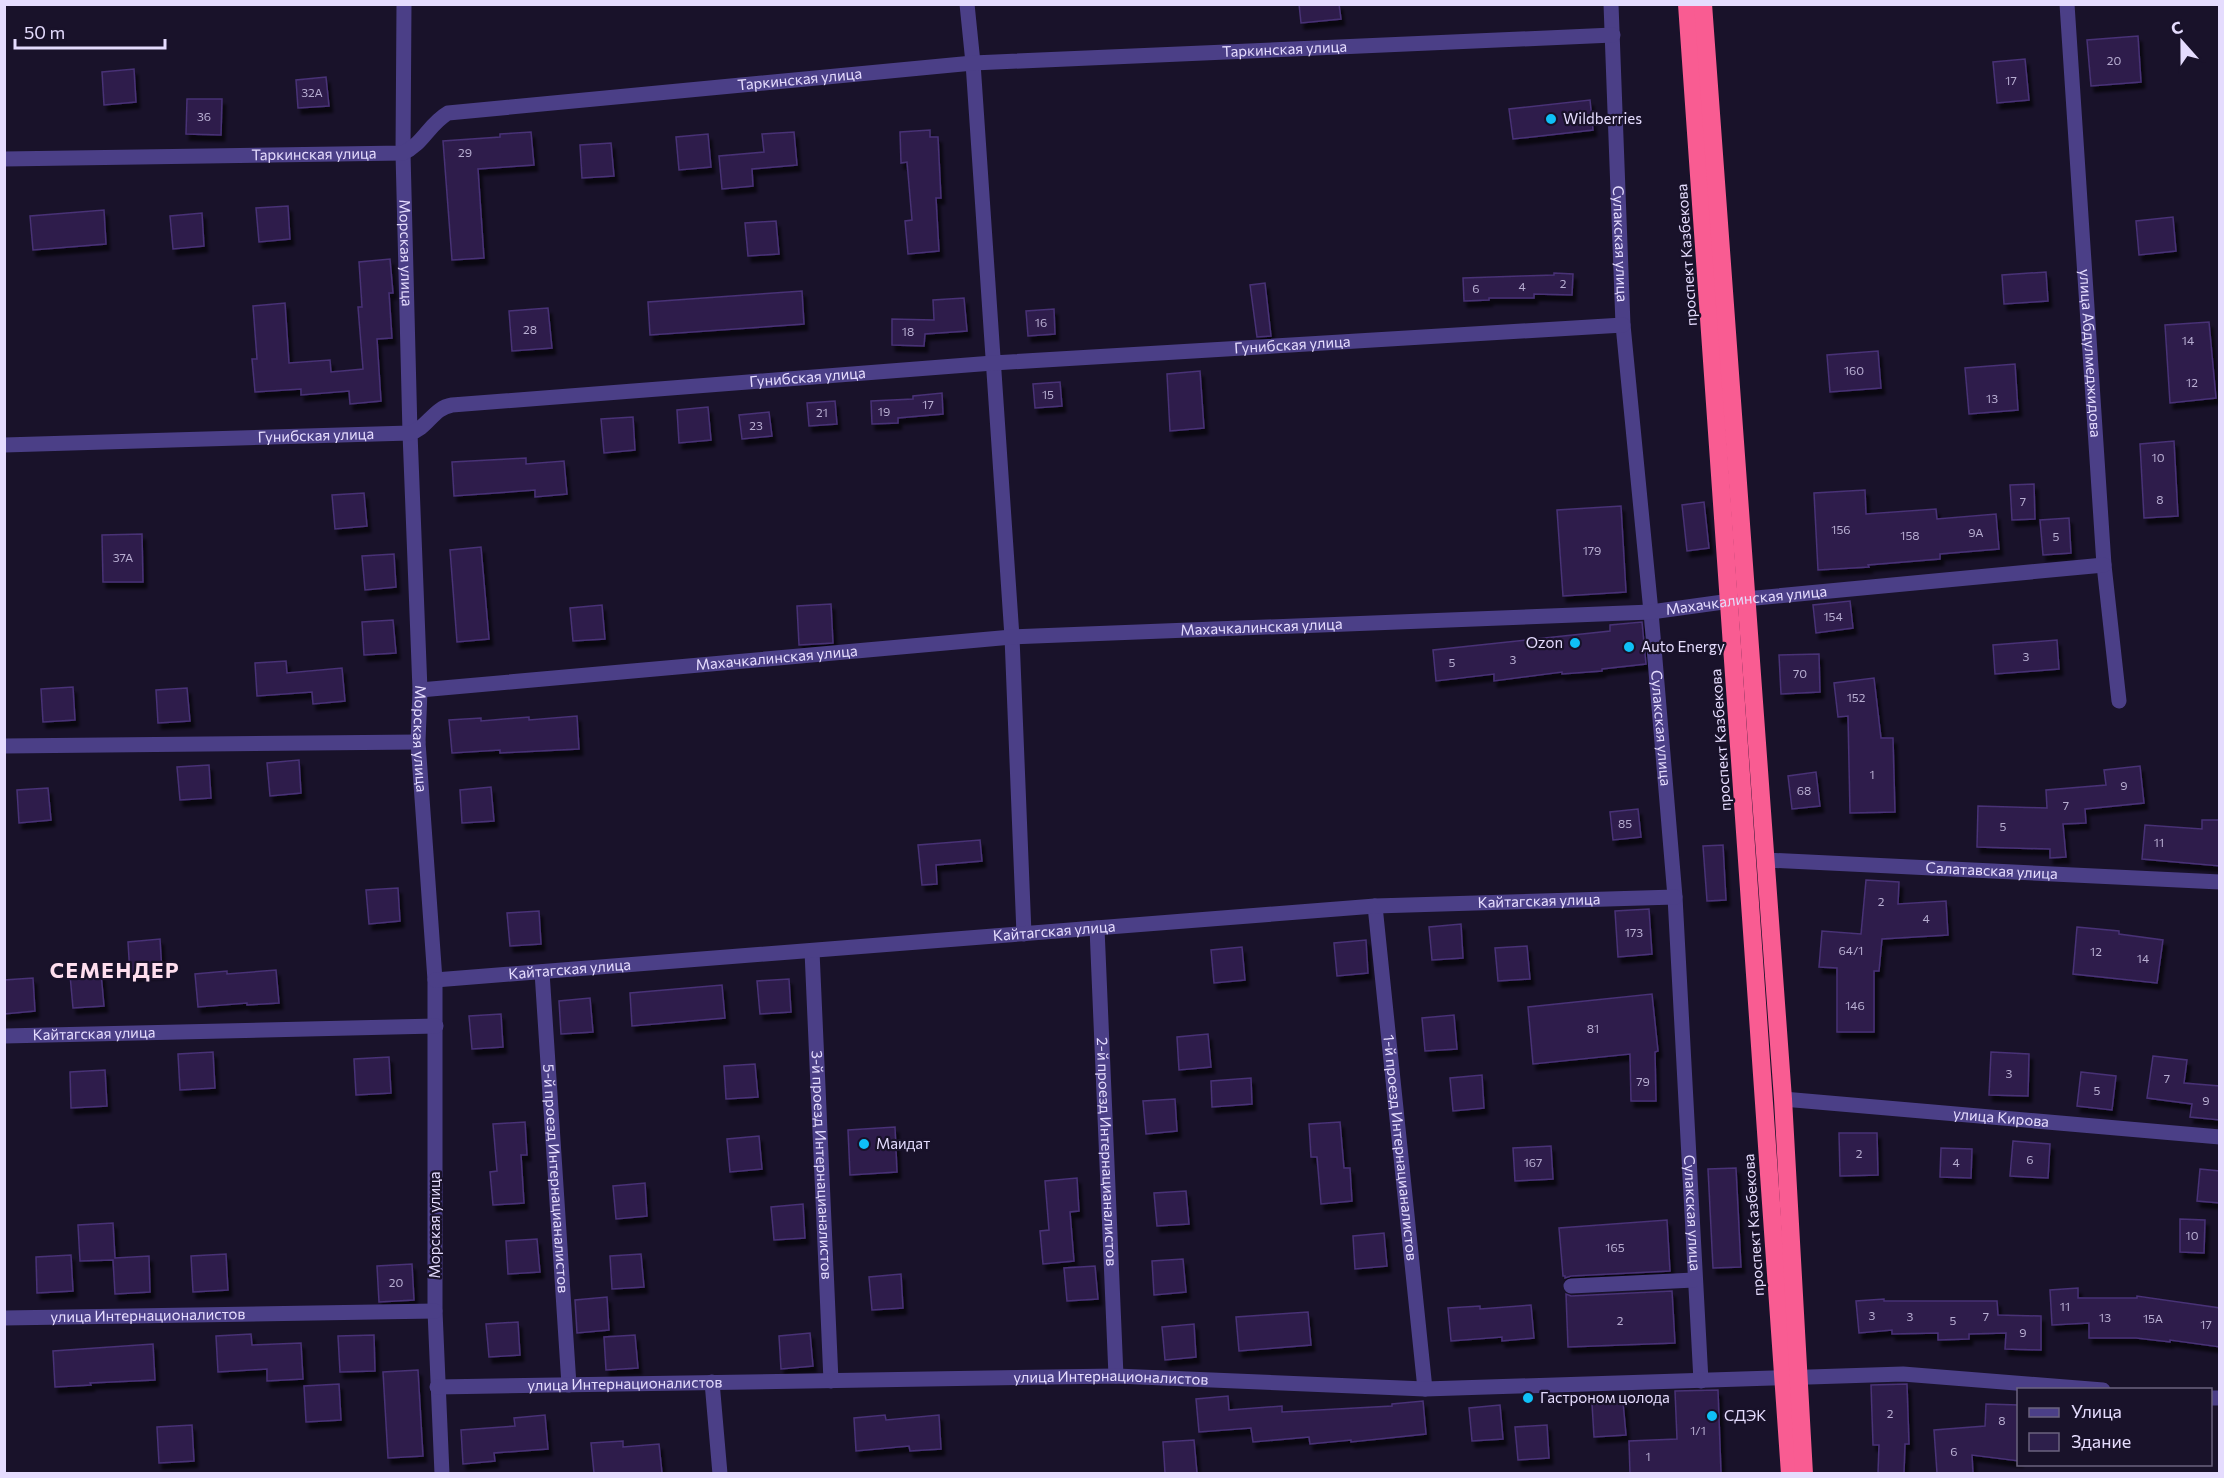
<svg xmlns="http://www.w3.org/2000/svg" width="2224" height="1478" viewBox="0 0 2224 1478" font-family="Commissioner,sans-serif">
<defs>
<filter id="shadow"><feDropShadow dx="3.5" dy="6" stdDeviation="1.5" flood-color="#0009"/></filter>
</defs>
<rect width="100%" height="100%" fill="#19122a"/>
<g fill="#2d1f4b" stroke="#483176" stroke-width="1.5" filter="url(#shadow)">
<polygon points="1299,4 1339,4 1341,19 1301,23"/>
<polygon points="2138,36 2141,82 2091,86 2087,40"/>
<polygon points="2025,59 2029,100 1997,103 1993,62"/>
<polygon points="134,69 136,102 104,105 102,72"/>
<polygon points="326,77 329,106 298,108 296,80"/>
<polygon points="187,99 222,99 221,135 186,134"/>
<polygon points="1590,100 1593,130 1513,139 1509,109"/>
<polygon points="930,130 930,137 938,137 941,198 936,198 939,251 908,254 905,221 912,220 907,162 901,163 900,132"/>
<polygon points="531,132 534,165 478,169 484,258 452,260 443,141 500,137 500,134"/>
<polygon points="794,132 797,165 752,169 753,186 722,189 719,156 764,152 762,134"/>
<polygon points="708,134 711,167 679,170 676,137"/>
<polygon points="611,143 614,176 582,178 580,145"/>
<polygon points="288,206 290,239 259,242 256,208"/>
<polygon points="104,210 106,244 33,250 30,216"/>
<polygon points="202,213 204,246 173,249 170,216"/>
<polygon points="2173,217 2176,251 2139,255 2136,221"/>
<polygon points="776,221 779,254 748,256 745,223"/>
<polygon points="390,259 393,293 389,293 392,338 377,339 381,401 350,404 349,391 301,395 301,389 255,392 252,359 257,359 253,306 285,303 289,363 330,360 331,372 363,369 358,307 362,307 359,262"/>
<polygon points="2046,272 2048,301 2004,304 2002,275"/>
<polygon points="1554,273 1573,274 1572,295 1534,294 1534,298 1489,298 1489,300 1464,301 1463,278 1554,275"/>
<polygon points="1265,283 1271,336 1257,337 1250,285"/>
<polygon points="802,291 804,324 650,335 648,302"/>
<polygon points="964,298 967,331 925,334 924,346 892,345 892,319 934,320 933,300"/>
<polygon points="548,308 552,348 512,351 509,311"/>
<polygon points="1054,309 1055,334 1028,336 1026,311"/>
<polygon points="2209,322 2216,398 2170,403 2165,325"/>
<polygon points="1878,351 1881,388 1830,392 1827,355"/>
<polygon points="2015,364 2018,410 1969,414 1965,368"/>
<polygon points="1200,371 1204,428 1170,431 1167,374"/>
<polygon points="1060,382 1062,406 1035,408 1033,384"/>
<polygon points="942,393 943,414 898,418 898,423 872,424 871,401 913,399 913,396"/>
<polygon points="835,401 837,424 809,426 807,403"/>
<polygon points="708,407 711,440 679,443 677,410"/>
<polygon points="769,412 772,436 742,439 739,415"/>
<polygon points="633,417 635,450 604,453 601,419"/>
<polygon points="2174,441 2178,516 2144,518 2140,444"/>
<polygon points="526,458 526,464 564,461 567,494 535,497 535,490 454,496 452,462"/>
<polygon points="2034,484 2035,519 2012,520 2010,485"/>
<polygon points="1865,490 1866,514 1936,509 1937,519 1996,514 1999,549 1940,554 1940,559 1868,565 1869,567 1818,570 1814,493"/>
<polygon points="364,493 367,526 335,529 332,495"/>
<polygon points="1704,502 1709,548 1687,551 1682,505"/>
<polygon points="1621,506 1626,592 1563,596 1557,510"/>
<polygon points="2069,518 2071,553 2043,555 2040,520"/>
<polygon points="142,534 143,582 103,582 102,535"/>
<polygon points="481,547 489,639 457,642 450,550"/>
<polygon points="394,554 396,587 365,590 362,556"/>
<polygon points="1850,601 1853,628 1816,633 1813,605"/>
<polygon points="831,604 833,643 799,645 797,606"/>
<polygon points="602,605 605,639 573,641 570,608"/>
<polygon points="393,620 396,653 364,655 362,622"/>
<polygon points="1642,622 1646,664 1602,669 1602,671 1562,674 1562,672 1494,681 1494,674 1436,681 1433,650 1610,631 1610,625"/>
<polygon points="2057,640 2059,669 1995,674 1993,645"/>
<polygon points="1819,654 1820,692 1781,694 1779,655"/>
<polygon points="286,661 287,673 342,668 345,701 313,704 312,692 257,696 255,663"/>
<polygon points="1874,678 1881,738 1893,738 1895,812 1850,813 1848,716 1838,717 1834,683"/>
<polygon points="73,687 75,720 43,722 41,689"/>
<polygon points="187,688 190,721 158,723 156,690"/>
<polygon points="577,716 579,749 500,753 500,750 452,753 449,720 481,718 481,721 529,717 529,720"/>
<polygon points="299,760 301,793 270,796 267,763"/>
<polygon points="209,765 211,798 180,800 177,767"/>
<polygon points="2140,766 2144,803 2085,809 2086,823 2063,824 2066,857 2050,858 2050,849 1977,847 1978,806 2047,808 2046,790 2106,785 2104,770"/>
<polygon points="1816,772 1820,806 1792,809 1788,776"/>
<polygon points="491,787 494,821 462,823 460,790"/>
<polygon points="48,788 51,820 19,823 17,790"/>
<polygon points="1638,809 1641,837 1613,840 1610,812"/>
<polygon points="2202,820 2220,820 2220,866 2142,859 2145,825 2202,829"/>
<polygon points="980,840 982,861 936,865 937,884 922,885 918,845"/>
<polygon points="1723,845 1726,900 1707,901 1703,846"/>
<polygon points="1866,880 1899,882 1898,904 1946,901 1948,935 1882,939 1879,971 1874,971 1874,1032 1837,1032 1837,968 1819,967 1822,931 1861,934"/>
<polygon points="398,888 400,921 369,924 366,890"/>
<polygon points="1649,909 1652,954 1618,957 1615,911"/>
<polygon points="539,911 541,944 510,946 507,913"/>
<polygon points="1461,924 1463,958 1432,960 1429,927"/>
<polygon points="2077,927 2119,931 2119,934 2163,940 2157,983 2073,974"/>
<polygon points="160,939 162,972 130,975 128,942"/>
<polygon points="1366,940 1368,973 1337,976 1334,943"/>
<polygon points="1527,946 1530,979 1498,981 1495,948"/>
<polygon points="1242,947 1245,980 1214,983 1211,950"/>
<polygon points="276,970 279,1003 247,1005 247,1003 198,1007 195,974 227,971 227,974"/>
<polygon points="101,973 104,1006 73,1008 70,975"/>
<polygon points="33,978 35,1011 4,1014 4,980"/>
<polygon points="789,979 791,1012 760,1014 757,981"/>
<polygon points="722,985 725,1018 632,1026 630,993"/>
<polygon points="1652,994 1658,1051 1655,1052 1656,1101 1631,1101 1630,1054 1533,1064 1528,1007"/>
<polygon points="590,998 593,1032 561,1034 559,1001"/>
<polygon points="501,1014 503,1047 472,1049 469,1016"/>
<polygon points="1454,1015 1457,1049 1425,1051 1422,1018"/>
<polygon points="1208,1034 1211,1067 1179,1070 1177,1037"/>
<polygon points="213,1052 215,1088 180,1090 178,1054"/>
<polygon points="1991,1052 2029,1054 2028,1096 1989,1095"/>
<polygon points="2153,1056 2187,1060 2184,1083 2220,1086 2220,1120 2190,1117 2192,1104 2147,1098"/>
<polygon points="389,1057 391,1093 356,1095 354,1059"/>
<polygon points="755,1064 758,1097 726,1099 724,1066"/>
<polygon points="105,1070 107,1106 71,1108 70,1072"/>
<polygon points="2081,1072 2116,1076 2112,1110 2077,1106"/>
<polygon points="1482,1075 1484,1108 1453,1111 1450,1078"/>
<polygon points="1251,1078 1252,1104 1212,1107 1211,1081"/>
<polygon points="1175,1099 1177,1131 1146,1134 1143,1101"/>
<polygon points="525,1122 527,1155 521,1155 524,1203 493,1205 490,1172 497,1171 493,1124"/>
<polygon points="1340,1122 1344,1168 1350,1168 1352,1201 1321,1204 1317,1157 1311,1157 1309,1124"/>
<polygon points="895,1127 897,1172 850,1175 848,1130"/>
<polygon points="1839,1133 1877,1133 1878,1175 1840,1176"/>
<polygon points="759,1136 762,1169 730,1172 727,1139"/>
<polygon points="2013,1141 2050,1144 2048,1178 2010,1176"/>
<polygon points="1551,1146 1553,1179 1515,1181 1513,1148"/>
<polygon points="1941,1148 1972,1149 1971,1178 1940,1177"/>
<polygon points="1736,1168 1741,1267 1713,1268 1708,1169"/>
<polygon points="2200,1169 2220,1171 2220,1203 2197,1201"/>
<polygon points="1077,1178 1079,1211 1070,1212 1074,1261 1043,1264 1040,1231 1049,1230 1045,1181"/>
<polygon points="645,1183 647,1216 616,1219 613,1186"/>
<polygon points="1186,1191 1189,1224 1157,1226 1154,1193"/>
<polygon points="803,1204 805,1238 774,1240 771,1207"/>
<polygon points="2180,1219 2205,1220 2204,1253 2180,1252"/>
<polygon points="1667,1220 1670,1271 1571,1276 1565,1278 1565,1276 1563,1276 1559,1228"/>
<polygon points="113,1223 115,1258 149,1256 150,1292 115,1294 113,1260 80,1261 78,1225"/>
<polygon points="1384,1233 1387,1266 1355,1269 1353,1236"/>
<polygon points="537,1239 540,1272 508,1274 506,1241"/>
<polygon points="226,1254 228,1290 193,1292 191,1256"/>
<polygon points="641,1254 644,1287 612,1289 610,1256"/>
<polygon points="71,1255 73,1291 37,1293 36,1257"/>
<polygon points="1183,1259 1186,1292 1154,1295 1152,1261"/>
<polygon points="412,1264 414,1300 379,1302 377,1266"/>
<polygon points="1095,1266 1098,1299 1067,1301 1064,1268"/>
<polygon points="901,1274 903,1308 872,1310 869,1277"/>
<polygon points="2078,1288 2078,1298 2137,1298 2137,1296 2220,1308 2220,1347 2170,1340 2170,1342 2136,1338 2089,1338 2089,1323 2052,1325 2050,1290"/>
<polygon points="1672,1291 1675,1343 1568,1347 1566,1294 1571,1296"/>
<polygon points="607,1297 609,1330 577,1333 575,1300"/>
<polygon points="1884,1299 1884,1301 1997,1301 1998,1315 2041,1316 2041,1350 2005,1349 2006,1333 1969,1334 1969,1339 1938,1340 1938,1333 1892,1334 1892,1330 1859,1333 1856,1301"/>
<polygon points="1531,1305 1534,1338 1502,1341 1502,1337 1451,1341 1448,1308 1480,1306 1480,1309"/>
<polygon points="1308,1312 1311,1345 1239,1351 1236,1317"/>
<polygon points="518,1322 520,1355 489,1357 486,1324"/>
<polygon points="1194,1324 1196,1357 1165,1360 1162,1327"/>
<polygon points="810,1333 813,1366 781,1369 779,1336"/>
<polygon points="251,1334 252,1345 301,1343 303,1379 267,1381 267,1369 218,1372 216,1336"/>
<polygon points="374,1335 375,1371 340,1372 338,1336"/>
<polygon points="635,1335 638,1368 606,1370 604,1337"/>
<polygon points="153,1344 155,1380 90,1383 91,1385 55,1387 53,1351"/>
<polygon points="418,1370 423,1456 388,1458 383,1372"/>
<polygon points="339,1384 341,1420 306,1422 304,1386"/>
<polygon points="1907,1384 1909,1444 1905,1444 1904,1473 1878,1473 1879,1445 1873,1445 1871,1385"/>
<polygon points="1718,1390 1721,1473 1630,1473 1629,1441 1677,1439 1675,1391"/>
<polygon points="1228,1396 1229,1410 1282,1406 1282,1412 1392,1406 1392,1404 1423,1401 1426,1434 1351,1442 1351,1440 1310,1444 1309,1437 1253,1442 1251,1428 1199,1432 1196,1399"/>
<polygon points="1623,1402 1626,1435 1594,1437 1592,1404"/>
<polygon points="1986,1404 2019,1405 2019,1461 1972,1455 1973,1473 1937,1473 1934,1430 1985,1426"/>
<polygon points="1500,1405 1503,1439 1472,1441 1469,1408"/>
<polygon points="545,1415 548,1449 494,1453 495,1461 463,1464 461,1430 515,1426 514,1418"/>
<polygon points="885,1415 886,1420 939,1415 941,1449 910,1451 909,1446 856,1451 854,1418"/>
<polygon points="192,1425 194,1461 159,1463 157,1427"/>
<polygon points="1547,1425 1549,1458 1518,1460 1515,1427"/>
<polygon points="1194,1440 1197,1473 1165,1473 1163,1442"/>
<polygon points="623,1441 623,1447 659,1444 662,1473 594,1473 591,1443"/>
</g>
<g fill="none" stroke-linecap="round" stroke-linejoin="round">
<g stroke="#4b3f87" stroke-width="15">
<path id="s1" d="M404,4L403,153L410,433L420,690L418,742L435,980V1311L442,1474"/>
<polyline points="967,4 973,63 1012,637 1024,934"/>
<path id="s2" d="M1611,4L1623,325L1651,612L1675,897L1701,1381"/>
<path id="s3" d="M2067,4L2104,565L2119,701"/>
<path id="s4" d="M4,159L403,153C422,145 429,124 448,113L973,63L1613,35"/>
<path id="s5" d="M4,445L410,433C427,429 433,408 452,405L993,363L1623,325"/>
<path id="s6" d="M420,690L1012,637L1651,612L1745,599L2104,565"/>
<polyline points="4,746 418,742"/>
<path id="s7" d="M1766,860L2220,882"/>
<path id="s8" d="M1375,906L1425,1389"/>
<path id="s9" d="M1097,928L1116,1376"/>
<path id="s10" d="M812,951L831,1381"/>
<path id="s11" d="M542,972L569,1385"/>
<path id="s12" d="M435,980L1375,906L1675,897"/>
<path id="s13" d="M4,1036L436,1026"/>
<path id="s14" d="M1783,1099L2220,1137"/>
<polyline points="1571,1286 1694,1280"/>
<path id="s15" d="M4,1318L435,1311"/>
<polyline points="712,1382 720,1474"/>
<path id="s16" d="M437,1387L1116,1376L1425,1389L1903,1374L2103,1390"/>
<polyline points="2210,1398 2220,1398"/>
</g>
<g stroke="#f95c92" stroke-width="18">
<polyline points="1687,4 1790,1474"/>
<polyline points="1703,4 1783,1099 1804,1474"/>
</g>
</g>
<g fill="#0fc0f7" stroke="#19122a" stroke-width="2">
<circle cx="1551" cy="119" r="6"/>
<circle cx="1575" cy="643" r="6"/>
<circle cx="1629" cy="647" r="6"/>
<circle cx="864" cy="1144" r="6"/>
<circle cx="1528" cy="1398" r="6"/>
<circle cx="1712" cy="1416" r="6"/>
</g>
<g text-anchor="middle" stroke-width="4.5" stroke-linejoin="round" paint-order="stroke">
<g font-size="12" fill="#b7add1">
<text x="2114" y="65">20</text>
<text x="2011" y="85">17</text>
<text x="312" y="97">32А</text>
<text x="204" y="121">36</text>
<text x="465" y="157">29</text>
<text x="1563" y="288">2</text>
<text x="1522" y="291">4</text>
<text x="1476" y="293">6</text>
<text x="1041" y="327">16</text>
<text x="530" y="334">28</text>
<text x="908" y="336">18</text>
<text x="2188" y="345">14</text>
<text x="1854" y="375">160</text>
<text x="2192" y="387">12</text>
<text x="1048" y="399">15</text>
<text x="1992" y="403">13</text>
<text x="928" y="409">17</text>
<text x="884" y="416">19</text>
<text x="822" y="417">21</text>
<text x="756" y="430">23</text>
<text x="2158" y="462">10</text>
<text x="2160" y="504">8</text>
<text x="2023" y="506">7</text>
<text x="1841" y="534">156</text>
<text x="1976" y="537">9А</text>
<text x="1910" y="540">158</text>
<text x="2056" y="541">5</text>
<text x="1592" y="555">179</text>
<text x="123" y="562">37А</text>
<text x="1833" y="621">154</text>
<text x="2026" y="661">3</text>
<text x="1513" y="664">3</text>
<text x="1452" y="667">5</text>
<text x="1800" y="678">70</text>
<text x="1856" y="702">152</text>
<text x="1872" y="779">1</text>
<text x="2124" y="790">9</text>
<text x="1804" y="795">68</text>
<text x="2066" y="810">7</text>
<text x="1625" y="828">85</text>
<text x="2003" y="831">5</text>
<text x="2159" y="847">11</text>
<text x="1881" y="906">2</text>
<text x="1926" y="923">4</text>
<text x="1634" y="937">173</text>
<text x="1851" y="955">64/1</text>
<text x="2096" y="956">12</text>
<text x="2143" y="963">14</text>
<text x="1855" y="1010">146</text>
<text x="1593" y="1033">81</text>
<text x="2009" y="1078">3</text>
<text x="2167" y="1083">7</text>
<text x="1643" y="1086">79</text>
<text x="2097" y="1095">5</text>
<text x="2206" y="1105">9</text>
<text x="1859" y="1158">2</text>
<text x="2030" y="1164">6</text>
<text x="1533" y="1167">167</text>
<text x="1956" y="1167">4</text>
<text x="2192" y="1240">10</text>
<text x="1615" y="1252">165</text>
<text x="396" y="1287">20</text>
<text x="2065" y="1311">11</text>
<text x="1872" y="1320">3</text>
<text x="1910" y="1321">3</text>
<text x="1986" y="1321">7</text>
<text x="2105" y="1322">13</text>
<text x="2153" y="1323">15А</text>
<text x="1620" y="1325">2</text>
<text x="1953" y="1325">5</text>
<text x="2206" y="1329">17</text>
<text x="2023" y="1337">9</text>
<text x="1890" y="1418">2</text>
<text x="2002" y="1425">8</text>
<text x="1698" y="1435">1/1</text>
<text x="1954" y="1456">6</text>
<text x="1648" y="1461">1</text>
</g>
<g font-size="15" fill="#e5dcfe" stroke="#19122a">
<text dy="5" stroke="none"><textPath href="#s4" startOffset="1299">Таркинская улица</textPath></text>
<text dy="5" stroke="none"><textPath href="#s4" startOffset="813">Таркинская улица</textPath></text>
<text dy="5" stroke="none"><textPath href="#s4" startOffset="310">Таркинская улица</textPath></text>
<text dy="5" stroke="none"><textPath href="#s2" startOffset="240">Сулакская улица</textPath></text>
<text dy="5" stroke="none"><textPath href="#s1" startOffset="249">Морская улица</textPath></text>
<text transform="translate(1687 255) rotate(-94)" y="5">проспект Казбекова</text>
<text dy="5" stroke="none"><textPath href="#s5" startOffset="1300">Гунибская улица</textPath></text>
<text dy="5" stroke="none"><textPath href="#s3" startOffset="350">улица Абдулмеджидова</textPath></text>
<text dy="5" stroke="none"><textPath href="#s5" startOffset="814">Гунибская улица</textPath></text>
<text dy="5" stroke="none"><textPath href="#s5" startOffset="312">Гунибская улица</textPath></text>
<text dy="5" stroke="none"><textPath href="#s6" startOffset="1330">Махачкалинская улица</textPath></text>
<text dy="5" stroke="none"><textPath href="#s6" startOffset="844">Махачкалинская улица</textPath></text>
<text dy="5" stroke="none"><textPath href="#s6" startOffset="358">Махачкалинская улица</textPath></text>
<text dy="5" stroke="none"><textPath href="#s2" startOffset="726">Сулакская улица</textPath></text>
<text dy="5" stroke="none"><textPath href="#s1" startOffset="735">Морская улица</textPath></text>
<text transform="translate(1721 740) rotate(-94)" y="5">проспект Казбекова</text>
<text dy="5" stroke="none"><textPath href="#s7" startOffset="226">Салатавская улица</textPath></text>
<text dy="5" stroke="none"><textPath href="#s12" startOffset="1107">Кайтагская улица</textPath></text>
<text dy="5" stroke="none"><textPath href="#s12" startOffset="621">Кайтагская улица</textPath></text>
<text dy="5" stroke="none"><textPath href="#s12" startOffset="135">Кайтагская улица</textPath></text>
<text dy="5" stroke="none"><textPath href="#s13" startOffset="90">Кайтагская улица</textPath></text>
<text dy="5" stroke="none"><textPath href="#s14" startOffset="219">улица Кирова</textPath></text>
<text dy="5" stroke="none"><textPath href="#s8" startOffset="243">1-й проезд Интернацианалистов</textPath></text>
<text dy="5" stroke="none"><textPath href="#s9" startOffset="224">2-й проезд Интернацианалистов</textPath></text>
<text dy="5" stroke="none"><textPath href="#s10" startOffset="214">3-й проезд Интернацианалистов</textPath></text>
<text dy="5" stroke="none"><textPath href="#s11" startOffset="207">5-й проезд Интернацианалистов</textPath></text>
<text dy="5" stroke="none"><textPath href="#s2" startOffset="1212">Сулакская улица</textPath></text>
<text transform="translate(435 1225) rotate(-90)" y="5">Морская улица</text>
<text transform="translate(1754 1225) rotate(-94)" y="5">проспект Казбекова</text>
<text dy="5" stroke="none"><textPath href="#s15" startOffset="144">улица Интернационалистов</textPath></text>
<text dy="5" stroke="none"><textPath href="#s16" startOffset="674">улица Интернационалистов</textPath></text>
<text dy="5" stroke="none"><textPath href="#s16" startOffset="188">улица Интернационалистов</textPath></text>
</g>
<g font-size="15" fill="#e5dcfe" stroke="#19122a" text-anchor="start">
<text x="1563" y="124">Wildberries</text>
<text x="1563" y="648" text-anchor="end">Ozon</text>
<text x="1641" y="652">Auto Energy</text>
<text x="876" y="1149">Маидат</text>
<text x="1540" y="1403">Гастроном цолода</text>
<text x="1724" y="1421">СДЭК</text>
</g>
<g font-size="21" font-weight="bold" letter-spacing="1.5" fill="#fedeee" stroke="#19122a">
<text x="115" y="978">СЕМЕНДЕР</text>
</g>
</g>
<rect width="2224" height="1478" fill="none" stroke="#e5dcfe" stroke-width="12"/>
<rect x="2017" y="1388" width="195" height="78" fill="#19122a" stroke="#6b637f" stroke-width="1.5"/>
<rect x="2029" y="1408" width="30" height="9" fill="#4b3f87" stroke="#6b637f" stroke-width="1.5"/>
<text x="2071" y="1418" font-size="18" fill="#e5dcfe">Улица</text>
<rect x="2029" y="1433" width="30" height="18" fill="#2d1f4b" stroke="#6b637f" stroke-width="1.5"/>
<text x="2071" y="1448" font-size="18" fill="#e5dcfe">Здание</text>
<g transform="translate(2182 42) rotate(339)" stroke="#19122a" stroke-width="4.5" paint-order="stroke">
<path d="M0-4.5L10 22L0 15L-10 22Z" fill="#e5dcfe"/>
<text y="-9" font-size="16" font-weight="bold" text-anchor="middle" fill="#e5dcfe">С</text>
</g>
<path d="M15 39v9h150v-9" fill="none" stroke="#e5dcfe" stroke-width="3"/>
<text x="24" y="39" font-size="18" fill="#e5dcfe" stroke="#19122a" stroke-width="4.5" paint-order="stroke">50 m</text>
</svg>
